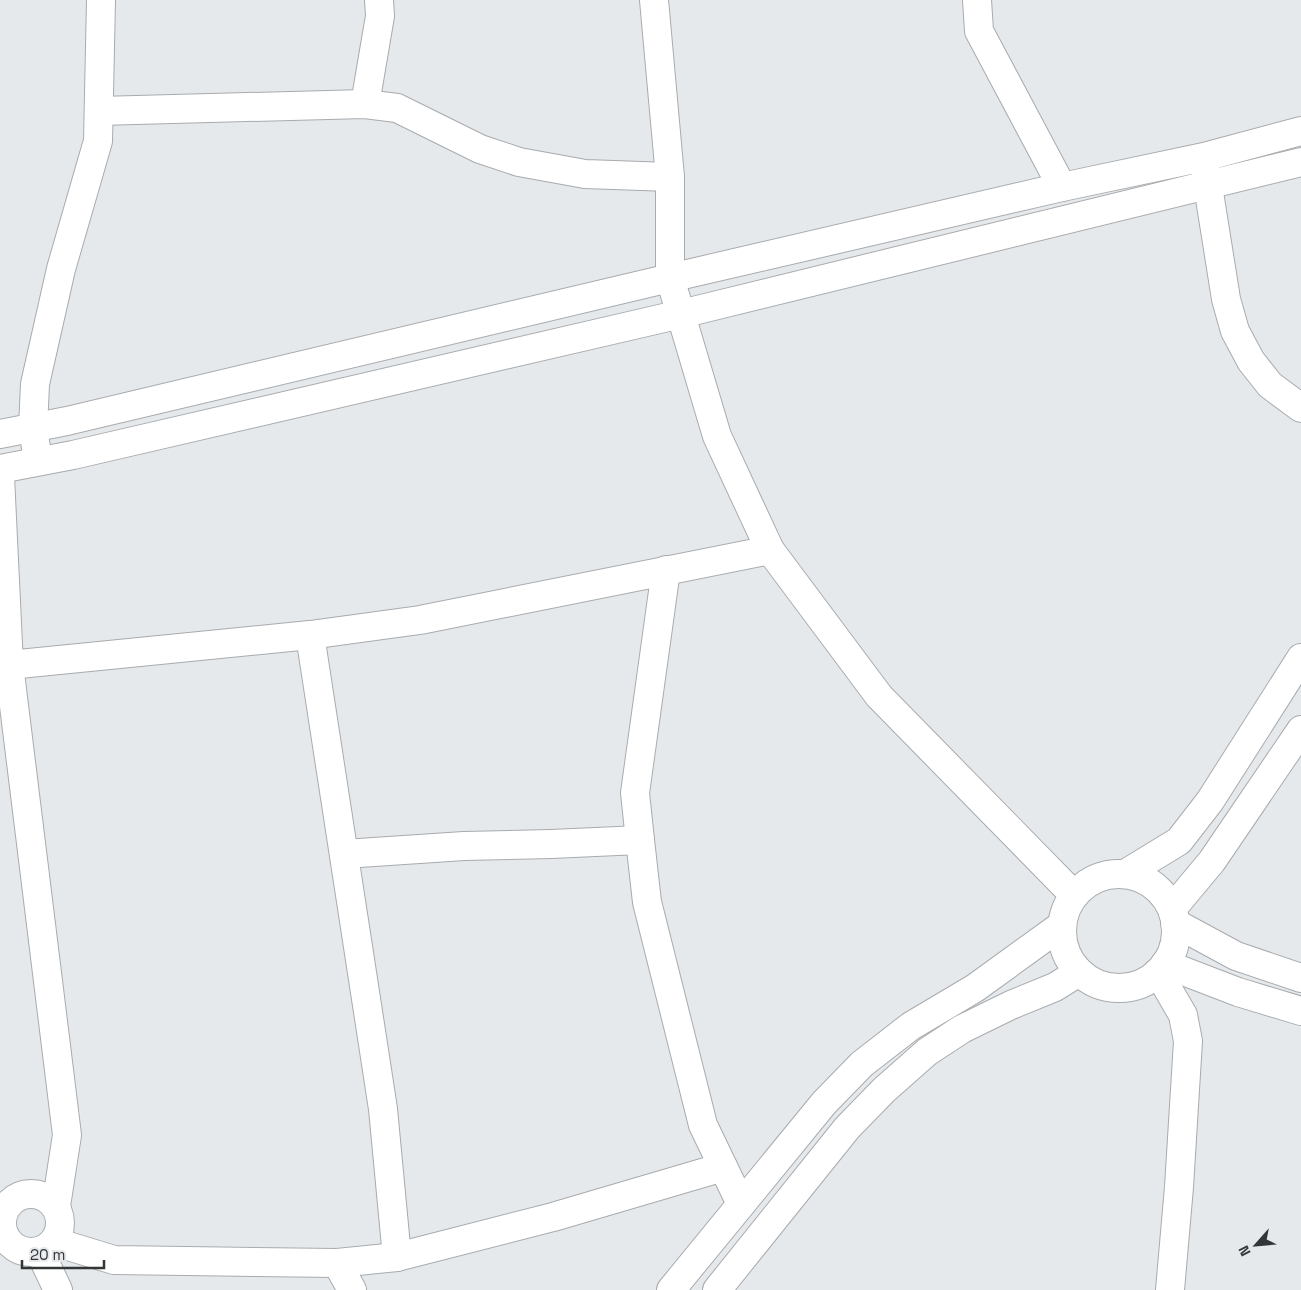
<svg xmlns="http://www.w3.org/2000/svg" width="1301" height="1290" viewBox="0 0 1301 1290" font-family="'Space Grotesk',sans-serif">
<rect width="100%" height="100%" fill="#e6e9ec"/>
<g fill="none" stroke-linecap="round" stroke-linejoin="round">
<g stroke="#a8abae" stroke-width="30">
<g id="minor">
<polyline points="654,0 670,177 670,278 717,436 770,550 879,696 1074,895"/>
<polyline points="977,0 979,31 1062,187"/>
<polyline points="365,104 380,16 379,0"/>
<polyline points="99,111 365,104 397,108 480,149 519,162 585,174 670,177"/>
<polyline points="1204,161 1226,299 1235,331 1251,361 1270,385 1301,408"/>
<polyline points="38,461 33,428 35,384 61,269 98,141 101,0"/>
<polyline points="0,476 9,665 67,1135 56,1206"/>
<polyline points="666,570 635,793 640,840 647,902 703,1125 741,1204"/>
<polyline points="310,635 383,1109 397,1257"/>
<polyline points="9,665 310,635 420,620 770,550"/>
<polyline points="344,854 464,846 551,844 640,840"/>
<polyline points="1125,874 1179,841 1210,801 1301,658"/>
<circle cx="1119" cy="931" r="57"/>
<polyline points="1172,909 1212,861 1301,730"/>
<polyline points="1175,923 1236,956 1301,978"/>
<polyline points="1165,964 1238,992 1301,1011"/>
<polyline points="1158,972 1183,1015 1188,1041 1179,1187 1170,1290"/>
<circle cx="31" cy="1223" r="29"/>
<polyline points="55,1242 114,1260 337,1263 397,1257 553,1217 723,1167"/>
<polyline points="40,1252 58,1290"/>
<polyline points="337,1263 352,1290"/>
<polyline points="671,1290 824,1103 862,1064 911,1026 975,988 1062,925"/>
<polyline points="717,1290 847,1128 884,1090 927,1052 962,1029 1011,1005 1055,987 1079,972"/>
</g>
</g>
<g stroke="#a8abae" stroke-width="30">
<g id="major">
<polyline points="0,434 67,421 670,278 1062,187 1204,157 1301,131"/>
<polyline points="0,469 73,455 681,314 1301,162"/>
</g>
</g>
<use href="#minor" stroke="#fff" stroke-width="28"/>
<use href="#major" stroke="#fff" stroke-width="28"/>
</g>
<g transform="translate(1256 1245) rotate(243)" stroke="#e6e9ec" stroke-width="4" paint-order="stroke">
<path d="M0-4L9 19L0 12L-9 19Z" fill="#333536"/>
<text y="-8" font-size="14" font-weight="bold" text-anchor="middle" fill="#333536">N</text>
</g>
<path d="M22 1260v8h82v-8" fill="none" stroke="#333536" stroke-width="2.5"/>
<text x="30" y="1260" font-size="15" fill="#333536" stroke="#e6e9ec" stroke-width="4" paint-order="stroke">20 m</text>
</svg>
